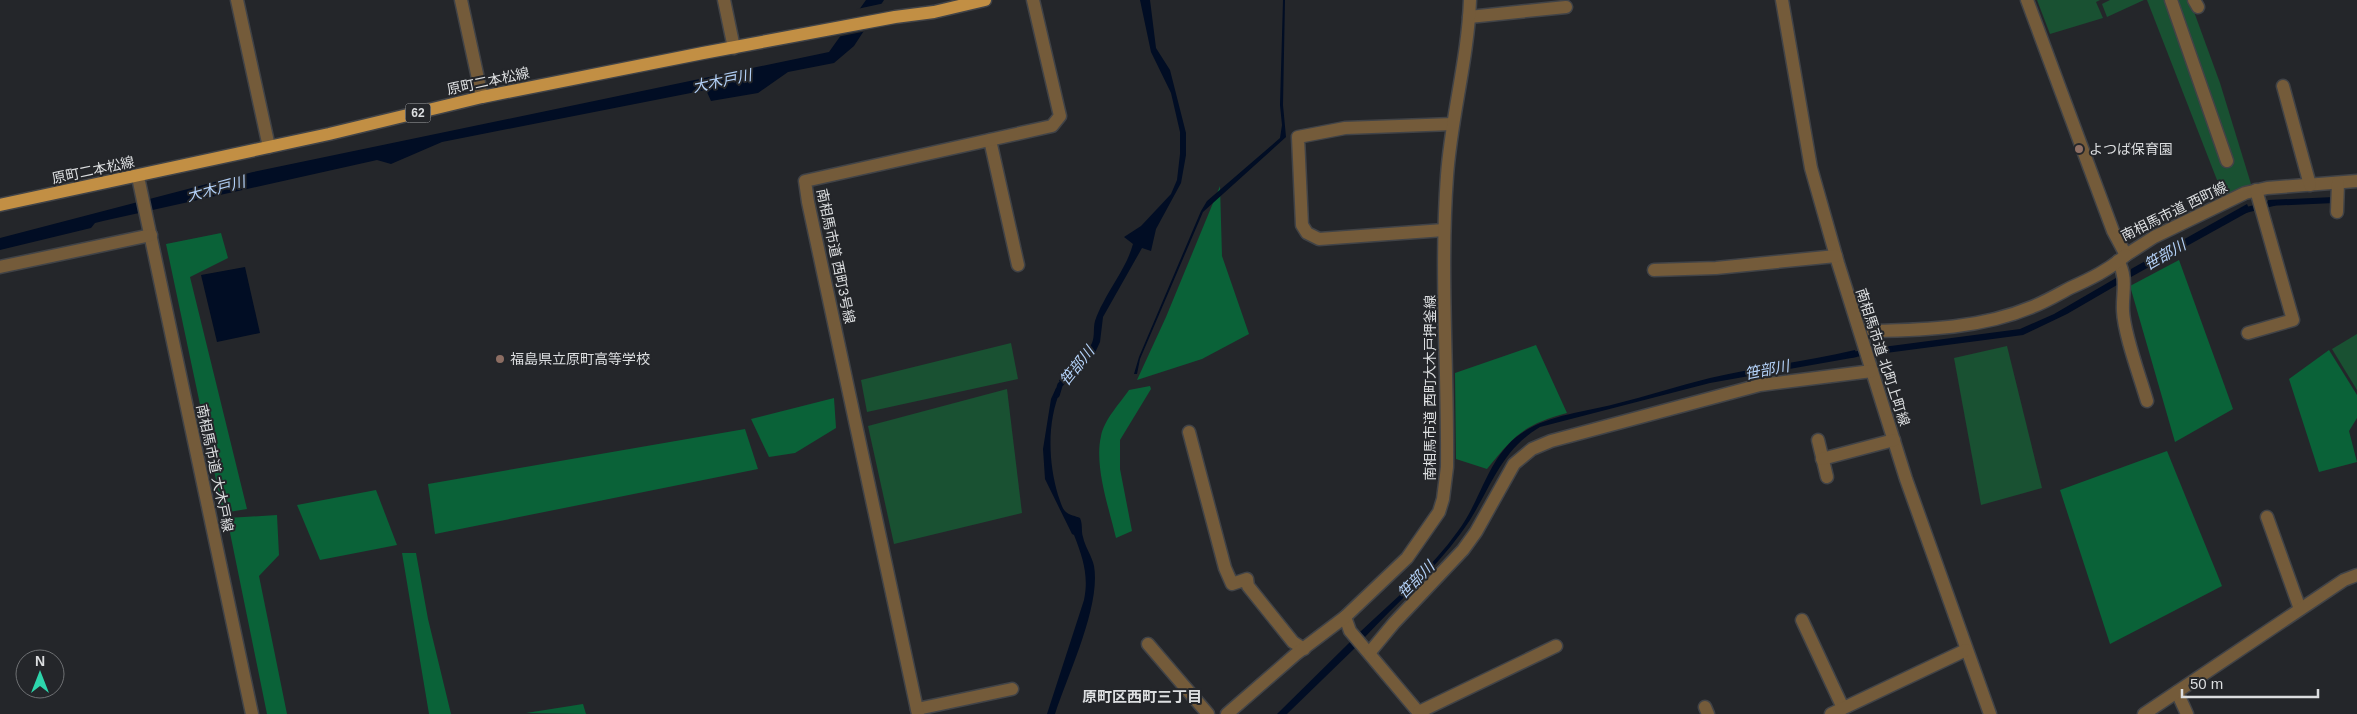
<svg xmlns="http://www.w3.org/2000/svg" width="2357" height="714" viewBox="0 0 2357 714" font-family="Arial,'Noto Sans JP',sans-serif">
<rect width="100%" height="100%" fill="#24262a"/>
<g fill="#195132">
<polygon points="2037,0 2100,0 2096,2 2103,18 2050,34"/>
<polygon points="2110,0 2144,0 2107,17 2102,4"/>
<polygon points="2147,0 2189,0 2193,9 2220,83 2251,184 2224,198"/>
<polygon points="2357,334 2357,390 2332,349"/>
<polygon points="1011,343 1018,379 867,412 861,380"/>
<polygon points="2007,346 2042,488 1981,505 1954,358"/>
<polygon points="1007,389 1022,513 894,544 868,426"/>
</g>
<g fill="#0a6238">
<polygon points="1220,186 1222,256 1249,334 1202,359 1137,380 1166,317"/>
<polygon points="221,233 228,258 190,277 247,509 223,513 166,244"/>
<polygon points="2179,260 2233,409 2175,442 2130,286"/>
<path d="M1536,345L1567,413C1523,425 1515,435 1487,469L1456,459L1455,373Z"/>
<polygon points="2329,350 2357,395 2357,418 2349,431 2357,462 2319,472 2289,379"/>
<path d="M1150,386L1151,389L1120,440V469L1132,531L1116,538C1109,508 1094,466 1101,436C1104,420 1120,403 1129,390Z"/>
<polygon points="834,398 836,428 795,453 769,457 751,419"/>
<polygon points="745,429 758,469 435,534 428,484"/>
<polygon points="2167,451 2222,586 2110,644 2060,490"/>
<polygon points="376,490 397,545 320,560 297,505"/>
<polygon points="277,515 279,555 259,576 287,714 267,714 227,518"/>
<polygon points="402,553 416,553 428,619 451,714 429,714"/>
<polygon points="583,704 586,714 526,713"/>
</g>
<g fill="#010d24">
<polygon points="866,0 884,0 854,46 834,63 788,72 758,93 711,101 706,90 442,142 391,164 377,160 103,221 95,223 91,228 0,250 0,238 253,172 829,52"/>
<path d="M1140,0H1150L1156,48L1170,70L1186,133V155L1181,183L1156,229L1151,251L1142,248L1103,317L1100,342L1094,355L1068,382L1059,381C1067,366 1084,360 1092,343C1095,336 1093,328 1095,321C1097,315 1100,308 1103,303C1113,283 1127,266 1133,244L1124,237L1141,226L1171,194L1177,180L1180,154V132L1171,93L1151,52Z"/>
<polygon points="1283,0 1285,0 1283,105 1286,137 1203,212 1140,359 1137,374 1134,374 1139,357 1201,211 1207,201 1280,138 1282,125 1280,105"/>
<polygon points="2334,197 2334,203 2268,206 2268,200"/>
<polygon points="2247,204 2250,211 2131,277 2131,269"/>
<polygon points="245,267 260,333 217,342 201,275"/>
<polygon points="2116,278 2117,285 2067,314 2023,335 1886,353 1883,347 2020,329 2054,314"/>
<path d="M1855,350L1857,357L1710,383L1540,427C1497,452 1489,496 1461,533C1434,570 1397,603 1365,637L1360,632C1394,600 1431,569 1458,531C1480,502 1487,462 1515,438C1543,415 1581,413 1615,404C1647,396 1678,386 1710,378C1758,367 1807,361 1855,350Z"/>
<path d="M1056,388L1061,389C1047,421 1048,461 1058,495C1060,500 1062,509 1066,512C1069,515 1076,516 1080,518C1083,525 1081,531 1083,537C1085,547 1092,556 1094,566C1101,606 1068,674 1055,714H1047L1084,600C1089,576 1083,558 1074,535L1072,534L1045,479L1043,449L1051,399Z"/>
<polygon points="1351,641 1356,647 1287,714 1277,714"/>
</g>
<polygon fill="#24262a" points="885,3 867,31 837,37 857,9"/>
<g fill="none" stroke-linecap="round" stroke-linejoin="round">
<g stroke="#010d24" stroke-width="5.5">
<polyline points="2242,211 2274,203"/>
<polyline points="1850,355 1890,349"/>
<polyline points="1057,395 1060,385 1067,377"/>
</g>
<g stroke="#414347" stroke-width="15">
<g id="minor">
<polyline points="237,0 269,147"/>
<polyline points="461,0 482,97"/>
<polyline points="724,0 734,48"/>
<polyline points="1782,0 1811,168 1838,263 1906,479 1990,714"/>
<polyline points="2027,0 2113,231 2126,255 2154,237 2245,193 2267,188 2357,181"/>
<polyline points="2171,0 2227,161"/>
<polyline points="2194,0 2198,7"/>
<polyline points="1469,17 1566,7"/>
<polyline points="2283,86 2310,185"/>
<polyline points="990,140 1018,265"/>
<polyline points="138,177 252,714"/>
<polyline points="2337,212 2338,183"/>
<polyline points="1444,230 1319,239 1307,233 1302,225 1298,137 1345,128 1453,124"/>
<path d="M2118,261C2128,278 2122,293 2123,311C2124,334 2140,377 2147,401"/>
<polyline points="0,267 151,235"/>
<polyline points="1654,270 1716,268 1836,256"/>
<path d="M1873,331C1926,330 1982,328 2032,307C2045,302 2057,295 2070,288C2090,279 2109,270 2126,255"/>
<polyline points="2248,333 2293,320 2256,190"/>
<polyline points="1189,432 1225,568 1232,584 1247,579 1248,586 1293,642 1304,649"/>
<polyline points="1818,440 1827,477"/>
<polyline points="1822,459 1894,440"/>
<polyline points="2267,517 2300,609"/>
<polyline points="1345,617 1350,631 1420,714"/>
<polyline points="1802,620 1843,708"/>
<polyline points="1148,644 1208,714"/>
<polyline points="1370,652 1394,623 1463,550 1476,532 1514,464 1532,449 1551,441 1760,385 1872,371"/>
<polyline points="2177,692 2187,714"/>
<polyline points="1705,707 1708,714"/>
<polyline points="917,709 1012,689"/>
<polyline points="1419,712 1556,646"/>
<polyline points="918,714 808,202 805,181 1052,126 1060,116 1033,0"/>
<path d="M1227,714L1296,654L1345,617L1407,558L1439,512L1443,499L1447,467C1448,370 1440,273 1447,176C1451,117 1468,59 1470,0"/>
<polyline points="1831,714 1966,650"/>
<polyline points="2144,714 2344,580 2357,575"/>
</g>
</g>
<g stroke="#414347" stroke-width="15">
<polyline id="major" points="0,205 329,134 482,97 703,53 895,17 934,12 985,0"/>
</g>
<use href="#minor" stroke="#745b3a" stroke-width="12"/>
<use href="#major" stroke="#c28f44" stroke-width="12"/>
</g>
<g fill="#8d6e63" stroke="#24262a" stroke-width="2">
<circle cx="2079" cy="149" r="5"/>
<circle cx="500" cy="359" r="5"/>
</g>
<g text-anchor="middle" stroke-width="4" stroke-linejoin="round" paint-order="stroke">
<rect fill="#24262a" stroke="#a5a7a9" stroke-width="1" x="405.5" y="103.5" width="25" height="19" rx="4"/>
<g font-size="12" font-weight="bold" fill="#dcdee0">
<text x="418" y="117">62</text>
</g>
<g font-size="14" fill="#dcdee0" stroke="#24262a">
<text transform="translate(488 81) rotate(-12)" y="5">原町二本松線</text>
<text transform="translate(93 170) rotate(-12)" y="5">原町二本松線</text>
<text transform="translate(2174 211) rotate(-26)" y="5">南相馬市道 西町線</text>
<text transform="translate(836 256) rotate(78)" y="5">南相馬市道 西町3号線</text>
<text transform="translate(1883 357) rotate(72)" y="5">南相馬市道 北町上町線</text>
<text transform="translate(1430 388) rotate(-90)" y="5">南相馬市道 西町大木戸押釜線</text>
<text transform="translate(215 468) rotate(78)" y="5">南相馬市道 大木戸線</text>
</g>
<g font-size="14" fill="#dcdee0" stroke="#24262a" text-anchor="start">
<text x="2089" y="154">よつば保育園</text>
<text x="510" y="364">福島県立原町高等学校</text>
</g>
<g font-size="15" font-style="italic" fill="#b3d1f8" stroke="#24262a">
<text transform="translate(722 81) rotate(-12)" y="5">大木戸川</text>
<text transform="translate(216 189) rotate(-15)" y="5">大木戸川</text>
<text transform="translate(2165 255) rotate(-30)" y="5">笹部川</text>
<text transform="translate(1077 366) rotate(-51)" y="5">笹部川</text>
<text transform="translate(1767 370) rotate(-11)" y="5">笹部川</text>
<text transform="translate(1416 580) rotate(-45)" y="5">笹部川</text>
</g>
<g font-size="15" font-weight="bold" fill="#dcdee0" stroke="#24262a">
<text x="1142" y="702">原町区西町三丁目</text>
</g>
</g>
<g transform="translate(40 674)"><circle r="24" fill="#24262a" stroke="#6e7073"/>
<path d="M0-4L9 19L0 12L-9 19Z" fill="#2dd5ab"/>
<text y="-8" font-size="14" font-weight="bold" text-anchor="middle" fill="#dcdee0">N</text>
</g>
<path d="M2182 689v8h136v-8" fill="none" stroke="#dcdee0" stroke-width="2.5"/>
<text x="2190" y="689" font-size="15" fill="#dcdee0" stroke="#24262a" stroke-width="4" paint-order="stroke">50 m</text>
</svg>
